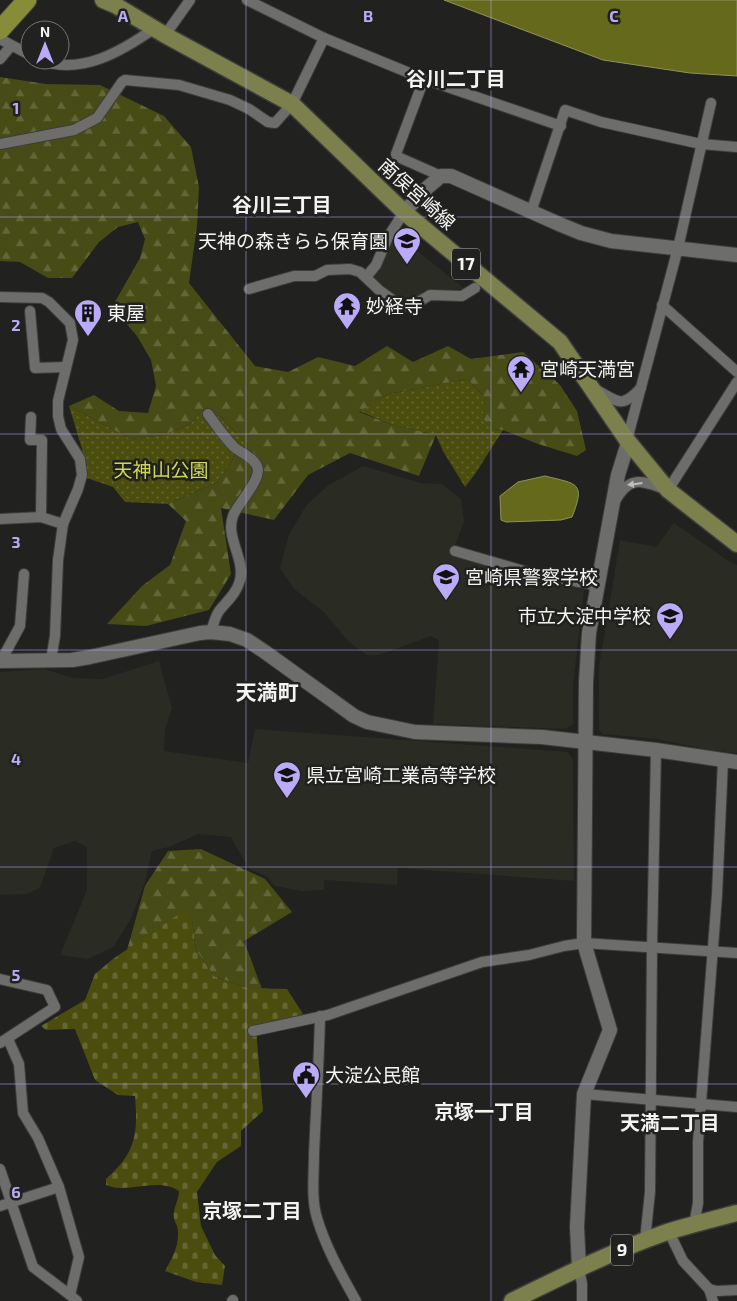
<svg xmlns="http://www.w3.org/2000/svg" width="737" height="1301" viewBox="0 0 737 1301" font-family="'Exo 2','Noto Sans JP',sans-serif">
<defs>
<pattern id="green-dots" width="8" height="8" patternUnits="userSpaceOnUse" patternTransform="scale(1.25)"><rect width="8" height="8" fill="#4a4d0e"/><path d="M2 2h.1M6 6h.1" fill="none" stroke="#656732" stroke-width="1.8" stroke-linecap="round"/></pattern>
<pattern id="forest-firs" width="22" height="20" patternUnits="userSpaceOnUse" patternTransform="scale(1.25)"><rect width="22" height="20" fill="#474b15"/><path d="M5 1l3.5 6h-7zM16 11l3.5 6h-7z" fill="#626638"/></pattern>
<pattern id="cemetery-stones" width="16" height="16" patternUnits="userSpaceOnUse" patternTransform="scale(1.25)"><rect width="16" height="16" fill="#4a4d0e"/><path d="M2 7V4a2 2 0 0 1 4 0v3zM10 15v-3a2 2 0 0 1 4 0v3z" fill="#656732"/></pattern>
</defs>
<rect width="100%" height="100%" fill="#21211f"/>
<g fill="#2a2b23">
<polygon points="395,233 465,289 435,289 423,291 416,299 409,302 402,301 371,276 387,255"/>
<polygon points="363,466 421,483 442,484 461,499 464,522 451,555 513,574 584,590 573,686 573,724 566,729 433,724 439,640 431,636 379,655 367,655 349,642 324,612 294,589 280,568 289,535 306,506 327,486"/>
<polygon points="674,523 730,562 737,565 737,753 710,750 656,739 603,734 599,730 599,667 620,540 656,547"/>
<polygon points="159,661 172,708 165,729 164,751 248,763 255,729 568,752 573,760 574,881 398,868 397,885 324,880 324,890 302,891 275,886 266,876 249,869 231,837 198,834 169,847 152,851 145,882 131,919 113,947 88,959 60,955 87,890 87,847 75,841 54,848 40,888 27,894 0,895 0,672 44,669 73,678 102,679"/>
</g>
<g fill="url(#green-dots)">
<polygon points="467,379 483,395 492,429 503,430 475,474 465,487 443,451 436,435 390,424 359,411 388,394"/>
<polygon points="69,406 131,439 164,435 190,424 203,410 221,417 248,446 234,457 218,482 168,504 125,502 113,487 87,478 82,449"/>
</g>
<g fill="url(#forest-firs)">
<polygon points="0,77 46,84 100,85 164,116 191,147 199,187 197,226 189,283 255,366 288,372 318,357 355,366 387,346 413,362 448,346 471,359 523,352 560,385 577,411 586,450 577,456 538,444 503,430 492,429 483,418 483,395 467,379 388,394 359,412 390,424 436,435 419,476 350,453 308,475 274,520 221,508 231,574 209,610 146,626 107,624 142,586 170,565 186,521 168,504 218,482 234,457 248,446 221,417 203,410 190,424 164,435 131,439 69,406 94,395 119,411 148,413 156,386 151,360 137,336 112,307 140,258 145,239 138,222 118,227 99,242 72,278 48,278 20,262 0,261"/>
<polygon points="201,849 265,879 292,912 244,941 262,989 247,988 214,976 196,950 192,921 143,940 127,950 145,886 168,851"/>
</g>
<path fill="url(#cemetery-stones)" d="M185,910L192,920L196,950L214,976L247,988L287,989L303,1014L256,1029L263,1111L241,1131V1146L217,1162L197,1192L201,1226L215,1255L225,1266L222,1285L196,1282L165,1271C173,1257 181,1242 177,1226C176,1223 174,1221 174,1218C172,1210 179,1200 179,1191C160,1179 139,1189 119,1188C115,1188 110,1186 106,1185V1179C136,1153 138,1134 135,1096L118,1095L95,1080L75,1029L46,1030L41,1026L85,1000L95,974L113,959Z"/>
<g fill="#64691b" stroke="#8f935c">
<polygon points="444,0 737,0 737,76 690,73 603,60"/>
<path d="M545,476C577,484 586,482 572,517L561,520L506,522L501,520L500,496L518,482Z"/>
</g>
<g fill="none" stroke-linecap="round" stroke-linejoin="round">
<g stroke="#3d3e3c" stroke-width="12">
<g id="street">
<polyline points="247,0 324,38 424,79 561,126"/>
<polyline points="165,35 190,0"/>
<polyline points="0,39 30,55"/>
<polyline points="0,59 11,46"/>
<path d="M40,60C81,76 122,51 155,28"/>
<polyline points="424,79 396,154 398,157 441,176"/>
<polyline points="0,144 74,130 97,118 122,82 125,80 179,85 230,100 249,109 268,122 275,123 292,104 324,38"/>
<polyline points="531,212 565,110 601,122 701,144 737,147"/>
<polyline points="366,277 376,265 388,237 404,212"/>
<polyline points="249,289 294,276 315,276 327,270 350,269 360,272 379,290 397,303 405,306 415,304 430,295 462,296 475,288"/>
<polyline points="0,297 42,298 49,302 70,323 73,340 58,401 58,416 61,429 80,459 82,475 78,489 63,524 58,560 55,636 51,660"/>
<polyline points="662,305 737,372"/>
<polyline points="30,311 35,368 66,367"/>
<path d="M597,390C619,403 622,408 641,388"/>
<path d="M208,414C216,425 224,437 234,447C241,453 253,457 257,466C263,479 237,504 233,516C225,537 245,558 240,580C237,593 227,601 219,611C215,617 213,625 211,632"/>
<polyline points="31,417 30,440 42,440 41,517"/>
<polyline points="627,440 678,248 711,103"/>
<path d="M615,501C631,473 643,482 668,490L737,382"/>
<polyline points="0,519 41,517 63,524"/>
<polyline points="455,551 524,571 599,586"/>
<polyline points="1,661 20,626 24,574"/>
<polyline points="0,979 47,990 55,1007 0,1043"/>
<path d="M320,1016C319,1062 316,1108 314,1154C314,1175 311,1198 317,1218C326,1248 341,1274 356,1301"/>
<polyline points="253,1031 328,1015 482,962 529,955 564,946 584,943 737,953"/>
<polyline points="8,1039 19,1064 23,1113 38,1138 59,1187 79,1257 70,1295 77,1301"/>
<polyline points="584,1094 737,1107"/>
<polyline points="0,1169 33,1267 70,1295"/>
<polyline points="0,1206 59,1187"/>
<polyline points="694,1225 698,1203 698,1142 717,895 723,760"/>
<polyline points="669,1232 683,1261 709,1289 713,1301"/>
<polyline points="645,1240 650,1192 652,947 656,750"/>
<polyline points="579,1268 582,1284 582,1301"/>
<polyline points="709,1289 717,1291 737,1290"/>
<polyline points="232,1301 233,1300"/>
</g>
</g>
<g stroke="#3d3e3c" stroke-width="16">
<g id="secondary">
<polyline points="404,212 428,187 441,176 451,176 559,224 581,233 611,241 737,255"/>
<polyline points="0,661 72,660 90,657 200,633 211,632 230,634 247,640 265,652 354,716 367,722 415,732 542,737 656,750 737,762"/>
<polyline points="579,1268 577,1227 584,1094 610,1030 584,943 586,682 589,633 618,475 627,446 627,440"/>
</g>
</g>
<g stroke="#3d3e3c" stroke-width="19">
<g id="primary">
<polyline points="103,0 115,5 165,35 292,104 404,212 560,342 627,440 668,490 737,544"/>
<path d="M512,1301C563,1276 613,1251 667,1232C690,1225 714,1219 737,1213"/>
</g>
</g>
<g stroke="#3d3e3c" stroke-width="21">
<polyline id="highway" points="0,30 27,0"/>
</g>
<use href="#street" stroke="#6d6e6b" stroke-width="10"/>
<use href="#secondary" stroke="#6d6e6b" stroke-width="14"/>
<use href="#primary" stroke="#7c804c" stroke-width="16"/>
<use href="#highway" stroke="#868c37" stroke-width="19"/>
</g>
<defs><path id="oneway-solid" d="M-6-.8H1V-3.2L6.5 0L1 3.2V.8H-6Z" transform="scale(1.25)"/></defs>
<use fill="#bebebc" href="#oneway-solid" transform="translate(635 484) rotate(173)"/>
<path fill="none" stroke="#baaaf7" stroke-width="1" stroke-opacity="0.55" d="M246,0V1301M491,0V1301M0,217H737M0,434H737M0,650H737M0,867H737M0,1084H737"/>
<defs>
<g id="school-pin" transform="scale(1.4375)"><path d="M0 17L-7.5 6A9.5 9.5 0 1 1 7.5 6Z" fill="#baaaf7" stroke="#21211f"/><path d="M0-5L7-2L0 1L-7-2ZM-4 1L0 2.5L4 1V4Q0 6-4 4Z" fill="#111"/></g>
<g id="temple-pin" transform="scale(1.4375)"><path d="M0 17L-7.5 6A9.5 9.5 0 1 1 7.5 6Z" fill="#baaaf7" stroke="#21211f"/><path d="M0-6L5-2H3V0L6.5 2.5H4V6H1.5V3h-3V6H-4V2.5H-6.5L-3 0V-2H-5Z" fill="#111"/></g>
<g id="building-pin" transform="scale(1.4375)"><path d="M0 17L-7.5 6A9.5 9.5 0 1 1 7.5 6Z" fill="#baaaf7" stroke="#21211f"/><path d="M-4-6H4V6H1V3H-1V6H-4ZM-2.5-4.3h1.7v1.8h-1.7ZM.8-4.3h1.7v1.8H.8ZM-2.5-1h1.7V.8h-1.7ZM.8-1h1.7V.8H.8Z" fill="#111"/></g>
<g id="civic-pin" transform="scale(1.4375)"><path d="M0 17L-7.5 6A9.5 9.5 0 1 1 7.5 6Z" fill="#baaaf7" stroke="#21211f"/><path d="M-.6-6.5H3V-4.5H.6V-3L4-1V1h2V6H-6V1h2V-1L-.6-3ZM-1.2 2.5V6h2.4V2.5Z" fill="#111"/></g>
</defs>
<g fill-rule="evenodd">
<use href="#school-pin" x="407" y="241"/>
<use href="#temple-pin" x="347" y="306"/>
<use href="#building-pin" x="88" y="313"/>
<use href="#temple-pin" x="521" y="369"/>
<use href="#school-pin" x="446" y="577"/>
<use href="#school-pin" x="670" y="616"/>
<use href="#school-pin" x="287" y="775"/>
<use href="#civic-pin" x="306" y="1075"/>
</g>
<g text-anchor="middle" stroke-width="5" stroke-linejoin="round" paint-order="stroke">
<g fill="#21211f" stroke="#b5b5b3" stroke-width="1">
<rect x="452" y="248.5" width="28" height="31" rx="4"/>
<rect x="611" y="1234.5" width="22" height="31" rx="4"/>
</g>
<g font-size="18" font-weight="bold" fill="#f4f4f2">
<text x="466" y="270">17</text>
<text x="622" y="1256">9</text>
</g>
<g font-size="19" fill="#f4f4f2" stroke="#21211f">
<text transform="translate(417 194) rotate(42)" y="7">南俣宮崎線</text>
</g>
<g font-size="19" fill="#f4f4f2" stroke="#21211f" text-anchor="start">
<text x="388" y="248" text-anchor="end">天神の森きらら保育園</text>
<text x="366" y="313">妙経寺</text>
<text x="107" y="320">東屋</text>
<text x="540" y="376">宮崎天満宮</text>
<text x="465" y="584">宮崎県警察学校</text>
<text x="651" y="623" text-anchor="end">市立大淀中学校</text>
<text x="306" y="782">県立宮崎工業高等学校</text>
<text x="325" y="1082">大淀公民館</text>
</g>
<g font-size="19" fill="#cfd754" stroke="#21211f">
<text x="161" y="477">天神山公園</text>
</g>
<g font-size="20" font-weight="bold" fill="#f4f4f2" stroke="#21211f">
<text x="456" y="86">谷川二丁目</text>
<text x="282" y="212">谷川三丁目</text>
<text x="484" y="1119">京塚一丁目</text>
<text x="670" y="1130">天満二丁目</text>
<text x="252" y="1218">京塚二丁目</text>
</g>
<g font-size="21" font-weight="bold" fill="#f4f4f2" stroke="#21211f">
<text x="267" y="700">天満町</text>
</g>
</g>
<g font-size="16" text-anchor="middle" font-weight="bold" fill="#baaaf7" stroke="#21211f" stroke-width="5" stroke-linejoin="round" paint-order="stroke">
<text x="123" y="22">A</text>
<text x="368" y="22">B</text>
<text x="614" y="22">C</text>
<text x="16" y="114">1</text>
<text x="16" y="331">2</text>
<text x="16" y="548">3</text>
<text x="16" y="765">4</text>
<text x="16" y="981">5</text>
<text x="16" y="1198">6</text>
</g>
<g transform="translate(45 45)"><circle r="24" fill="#21211f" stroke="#757573"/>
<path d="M0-4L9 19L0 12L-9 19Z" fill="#baaaf7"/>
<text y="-8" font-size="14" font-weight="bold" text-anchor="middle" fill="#f4f4f2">N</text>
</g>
</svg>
